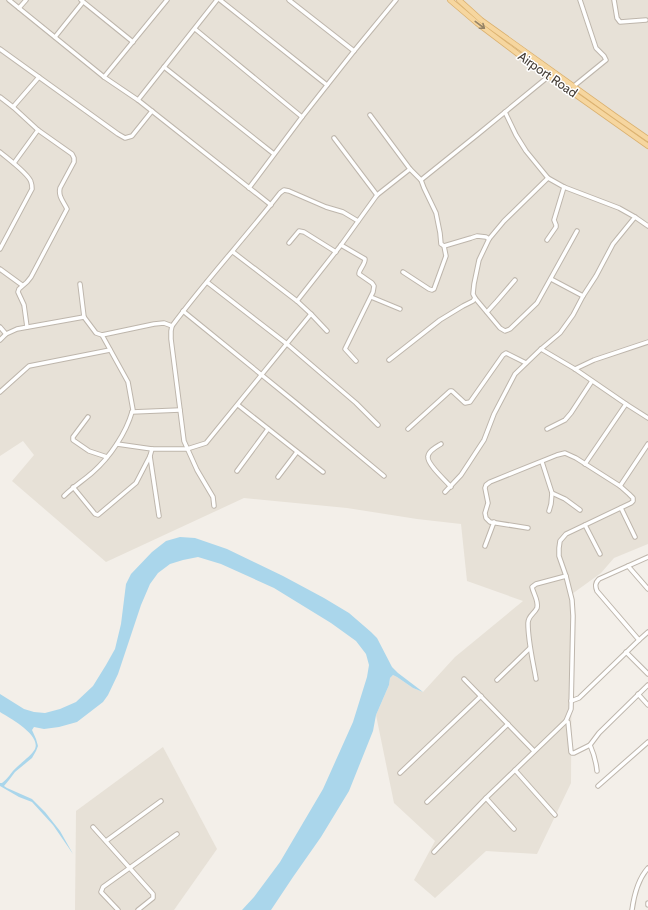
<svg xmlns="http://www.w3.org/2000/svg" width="648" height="910" viewBox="0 0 648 910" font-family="Cabin,sans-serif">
<rect width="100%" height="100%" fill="#f3efe9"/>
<g fill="#e7e1d7">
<polygon points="0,0 648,0 648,544 614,558 601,573 572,594 571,783 537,854 486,851 435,898 414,880 435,841 394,803 376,715 389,685 390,678 393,675 397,677 413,688 423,692 455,657 523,601 467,581 461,524 417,519 347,508 244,498 106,562 12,481 34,455 23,441 0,456"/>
<polygon points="163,747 217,849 174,910 75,910 76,811"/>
</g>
<path fill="#aad6eb" d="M180,537L195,538L227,549L283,576L324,598L349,613L371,632L377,638L392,667L398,673L423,692L413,688L397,677L393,675L390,678L389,685L376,715L373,731L349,791L321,837L293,877L271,910H242L254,897L280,862L323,789L353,722L367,677L369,665L366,654L356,641L331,623L274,588L221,564L198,557L183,560L170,564L158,573L150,584L141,605L118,674L108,695L103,702L77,722L59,727L44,729L34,727L32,730L36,739L38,746L36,751L32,758L15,772L9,780L4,786L7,788L32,799L45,812L60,831L73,854L53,825L32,802L19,797L0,786V783H2C8,779 11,772 17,767C21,763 32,755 35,749C41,735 10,718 0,712V694L24,709L34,712L45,713L60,709L76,702L93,686L106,665L115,649L121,624L126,584L131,574L152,552L166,541Z"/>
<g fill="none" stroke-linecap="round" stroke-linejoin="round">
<g stroke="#beb6ac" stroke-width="5.5">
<g id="minor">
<polyline points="9,0 104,77 138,100 271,205"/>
<polyline points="81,0 133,42"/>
<polyline points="220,0 327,85"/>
<polyline points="289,0 354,51"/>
<polyline points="614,0 617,18 620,22 646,20"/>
<polyline points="19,8 26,0"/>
<polyline points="195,29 302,117"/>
<polyline points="55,37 83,2"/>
<polyline points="0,49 118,134 125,138 132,136 152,111"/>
<polyline points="164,67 274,154"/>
<polyline points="104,77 167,0"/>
<polyline points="574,86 606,60 604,56 596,48 580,0"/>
<path d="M0,97L13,107L38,130L72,154L74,158V162L60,188C58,197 64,202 67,209L31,277L27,282L19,289L18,292L24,305L27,327"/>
<polyline points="138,100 217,0"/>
<polyline points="13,107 39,77"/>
<polyline points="505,112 516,135 526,151 548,178 564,187 619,208 635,217 648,226"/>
<polyline points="370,115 410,169 421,180 424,188 436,213 440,233 441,244 444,246 446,256 434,289 432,290 429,289 403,272"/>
<polyline points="334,138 377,195"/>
<path d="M0,152C7,158 29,174 31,182C32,185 32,186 32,189L0,249"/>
<polyline points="14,163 38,130"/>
<polyline points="421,180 477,135 549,76"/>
<polyline points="249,188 302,117 354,51 396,0"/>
<polyline points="547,240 556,227 556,225 554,220 564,187"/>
<polyline points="289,243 299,231 304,232 336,252"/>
<path d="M341,245L365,259C365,265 359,269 359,274L372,283L374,286L373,292L345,349L356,361"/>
<polyline points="444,246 471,238 477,236 486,237 489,239"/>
<polyline points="233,252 297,301 311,314 327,331"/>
<polyline points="0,269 22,285"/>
<polyline points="551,279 583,296"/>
<polyline points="207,282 287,344 356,403 378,425"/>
<polyline points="80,284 84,317"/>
<polyline points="371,297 400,309"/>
<polyline points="475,298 500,328 505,331 510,329 537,303 577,231"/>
<polyline points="297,301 341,245 377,195 410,169"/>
<polyline points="183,311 295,402 384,476"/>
<polyline points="487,312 497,301 515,280"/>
<polyline points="0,327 6,334"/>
<polyline points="0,340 6,334 17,329 84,317 96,333 102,335 154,324 164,323 172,326"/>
<polyline points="541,349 575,369 626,404 648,418"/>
<polyline points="389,360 440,320 463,306 473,301 475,298 473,294 474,284 479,260 489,239 504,221 548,178"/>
<polyline points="575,369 594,360 648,342"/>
<polyline points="0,392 29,366 110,350"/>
<polyline points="238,405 323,472"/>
<polyline points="132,412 180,410"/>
<polyline points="88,417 73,437 73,440 89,451 107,457"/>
<polyline points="408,429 450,391 452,391 465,403 470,402 503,355 506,353 526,363"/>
<polyline points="547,429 565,420 571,413 592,381"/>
<path d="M441,444C436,447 428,451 428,457C427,464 446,481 451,487"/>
<polyline points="152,449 187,449 206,443 311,314"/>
<polyline points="150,456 159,516"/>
<polyline points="542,462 552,493 565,499 580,510"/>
<polyline points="585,464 626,404"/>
<polyline points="237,471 268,429"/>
<polyline points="278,477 297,452"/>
<polyline points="620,486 648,444"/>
<polyline points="73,487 95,514 98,515 136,483 150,456 152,449 117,444"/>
<polyline points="445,492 461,475 484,440 494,414 515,374 541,349 560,333 573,315 583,296 596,276 613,244 635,217"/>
<path d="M64,496C73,487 84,480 93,472C110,457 126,433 132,412L133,410L128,382L102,335"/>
<path d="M214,506L213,497L197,470L184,441L171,339V331L172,326C206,280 245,238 280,193L284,190L289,191L326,207L343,212L358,221"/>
<polyline points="621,508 635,537"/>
<polyline points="549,511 551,504 552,493"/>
<polyline points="585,525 600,554"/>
<polyline points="485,546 494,522"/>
<polyline points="628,566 648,589"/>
<polyline points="639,640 648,632"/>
<polyline points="626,652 648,674"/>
<polyline points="464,679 534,751"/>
<path d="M536,679C533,661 528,642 528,623C528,616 534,614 537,608C539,601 533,593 532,587L536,584L566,576"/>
<polyline points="497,680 530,648"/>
<polyline points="638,694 648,705"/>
<path d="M571,701L579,698L639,640L597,591C595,586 595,583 599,579L648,557"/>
<polyline points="566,721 568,722 571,752 572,753 574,753 590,745 599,733 648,685"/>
<path d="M590,745C594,754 596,761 597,771"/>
<polyline points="515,770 555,815"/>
<polyline points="400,773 481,696"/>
<polyline points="598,786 648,742"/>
<polyline points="486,798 514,829"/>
<polyline points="427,802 508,724"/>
<polyline points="93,827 153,894 153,898 138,910"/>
<polyline points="106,841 161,801"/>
<polyline points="434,852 486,798 566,721 571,709 573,616 572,600 566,576 559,556 559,548 560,541 566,534 631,503 633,501 633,498 629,494 620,486 576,458 565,453 557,455 490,482 486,485 485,488 488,503 485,513 486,518 490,522 528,528"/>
<polyline points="648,903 648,905"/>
<polyline points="118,910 101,892 103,887 177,834"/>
<path d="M632,910C634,895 638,879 648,868"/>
</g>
</g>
<g stroke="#dbb16f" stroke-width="6">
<g id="major">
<polyline points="450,0 477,23 518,54 648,146"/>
<polyline points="459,0 481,20 615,116 648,139"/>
</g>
</g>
<use href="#minor" stroke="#fff" stroke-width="3.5"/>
<use href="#major" stroke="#f6d69f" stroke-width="4.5"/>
</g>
<defs><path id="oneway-shaft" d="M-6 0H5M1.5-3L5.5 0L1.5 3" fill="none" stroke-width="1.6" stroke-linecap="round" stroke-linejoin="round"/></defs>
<use stroke="#958366" href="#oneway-shaft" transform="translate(480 25) rotate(37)"/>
<g text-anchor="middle" stroke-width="3" stroke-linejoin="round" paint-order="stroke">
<g font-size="13" fill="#463f38" stroke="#fff">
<text transform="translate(548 74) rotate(35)" y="5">Airport Road</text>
</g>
</g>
</svg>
